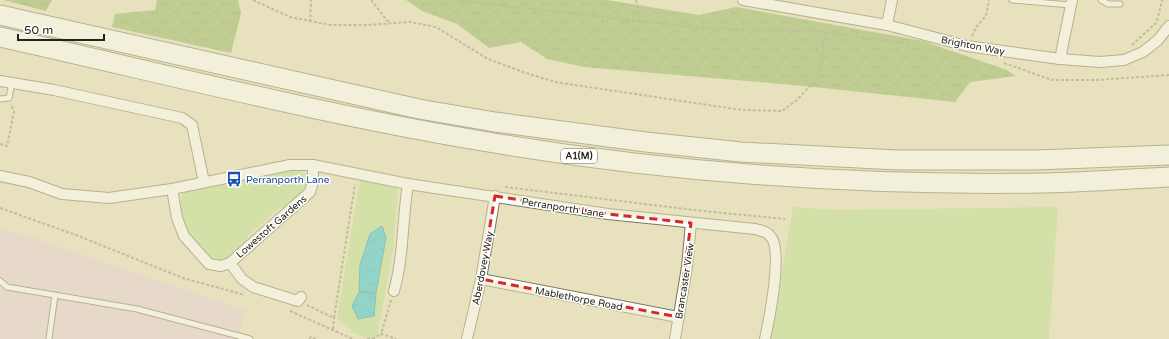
<svg xmlns="http://www.w3.org/2000/svg" width="1169" height="339" viewBox="0 0 1169 339" font-family="'Varela Round',sans-serif">
<defs>
<pattern id="forest-crowns" width="20" height="18" patternUnits="userSpaceOnUse"><rect width="20" height="18" fill="#8fb45f"/><path d="M2 6a3 3 0 1 1 6 0M12 15a3 3 0 1 1 6 0" fill="none" stroke="#75924d"/></pattern>
<pattern id="water-ripples" width="26" height="14" patternUnits="userSpaceOnUse"><rect width="26" height="14" fill="#2cc3d5"/><path d="M2 4q2-2 4 0t4 0M15 11q2-2 4 0t4 0" fill="none" stroke="#27a7b6"/></pattern>
</defs>
<rect width="100%" height="100%" fill="#e7e1bd"/>
<polygon fill="#e6cfda" points="0,229 23,234 245,310 238,339 0,339"/>
<g fill="#bbde8f">
<path d="M291,170C303,170 315,176 306,189C302,196 291,203 284,208H279L248,236V241L223,261H215L211,258C195,241 185,232 181,208C180,201 180,196 186,191Z"/>
<path d="M360,179L398,189L393,250L378,332L375,339C359,339 349,329 337,319Z"/>
<polygon points="793,207 838,210 1058,207 1049,339 771,339"/>
</g>
<g fill="url(#forest-crowns)">
<polygon points="3,0 52,0 46,11"/>
<polygon points="157,0 238,0 241,13 231,53 112,27 115,14 155,10"/>
<polygon points="406,0 607,0 699,15 736,7 923,41 1007,70 1016,76 970,82 955,102 804,86 584,67 547,59 521,42 489,48 457,24 422,11"/>
</g>
<g fill="url(#water-ripples)" stroke="#2a939c">
<polygon points="382,226 386,238 376,293 359,291 360,265 370,234"/>
<polygon points="359,292 376,294 374,316 358,319 352,306"/>
</g>
<g fill="none" stroke-linecap="round" stroke-linejoin="round">
<g stroke="#7d7757" stroke-width="7">
<g id="lane">
<polyline points="1012,0 1070,5"/>
<polyline points="1101,0 1108,4 1120,4"/>
<polyline points="0,99 9,98 12,83"/>
<polyline points="0,281 7,287 137,309 250,339"/>
<polyline points="49,339 55,295"/>
</g>
</g>
<g stroke="#7d7757" stroke-width="12">
<g id="street">
<polyline points="743,0 887,25 967,46 1060,59 1100,62 1124,60 1143,52 1158,40 1169,26"/>
<polyline points="887,25 892,0"/>
<polyline points="1060,59 1072,0"/>
<polyline points="0,81 54,90 182,118 192,125 204,182"/>
<path d="M0,176L29,182L62,194L109,198L172,189L290,165H313L408,184L608,214L755,229C761,231 767,231 771,237C783,251 769,320 765,339"/>
<polyline points="172,189 177,218 184,236 209,264 221,266 230,263 310,192 313,182 313,165"/>
<polyline points="230,263 242,279 253,287 298,301 301,297"/>
<polyline points="481,279 678,317"/>
<path d="M394,291C404,255 402,221 408,184"/>
<polyline points="467,339 481,279 495,196"/>
<polyline points="675,339 687,267 691,223"/>
</g>
</g>
<g stroke="#7d7757" stroke-width="21">
<g id="highway">
<polyline points="0,15 419,109 495,122 646,142 741,152 897,160 1036,160 1169,155"/>
<path d="M0,37C162,73 324,115 488,142C671,173 858,186 1044,183C1086,182 1127,179 1169,177"/>
</g>
</g>
<g stroke="#949076" stroke-width="2" stroke-dasharray="3 2" stroke-linecap="butt">
<polyline points="253,0 290,17 331,25 368,25 410,22 436,27 488,59 523,72 555,82 742,110 782,111 797,100 819,76 825,32"/>
<polyline points="371,0 390,24"/>
<polyline points="453,0 698,28 825,32 911,44"/>
<polyline points="636,0 641,20"/>
<polyline points="310,22 311,0"/>
<polyline points="972,36 977,26 986,16 989,0"/>
<polyline points="1132,45 1157,22 1162,0"/>
<polyline points="1004,63 1052,80 1097,80 1169,75"/>
<polyline points="0,144 7,146 14,112 11,104"/>
<polyline points="505,187 694,210 785,219"/>
<polyline points="0,208 76,235 183,278 245,295"/>
<polyline points="391,300 381,334 396,339"/>
<polyline points="307,305 334,318 355,184"/>
<polyline points="290,311 353,339"/>
<polyline points="333,329 334,318"/>
<polyline points="309,339 311,337 316,339"/>
<polyline points="367,339 374,338 381,334"/>
</g>
<use href="#lane" stroke="#fff" stroke-width="5"/>
<use href="#street" stroke="#fff" stroke-width="10"/>
<use href="#highway" stroke="#fff" stroke-width="19"/>
</g>
<path d="M0 0H1169V339H0ZM495,196L608,214L691,223L678,317L481,279Z" fill="#e7e1bd" fill-opacity=".55" fill-rule="evenodd"/>
<path fill="none" stroke="#d62828" stroke-width="3" stroke-dasharray="8 5" stroke-linejoin="round" d="M495,196L608,214L691,223L678,317L481,279Z"/>
<defs>
<g id="bus-bare" transform="scale(1.2)"><path d="M-5-6H5V4H4V6H2V4H-2V6H-4V4H-5ZM-3.5-4V0h7V-4ZM-3.5 1.2v1.5H-2V1.2ZM2 1.2v1.5H3.5V1.2Z" fill="#1a4fb4" stroke="#fff" stroke-width="2.5" paint-order="stroke"/></g>
</defs>
<g fill-rule="evenodd">
<use href="#bus-bare" x="234" y="179"/>
</g>
<g text-anchor="middle" stroke-width="3" stroke-linejoin="round" paint-order="stroke">
<rect fill="#fff" stroke="#67665c" stroke-width="1" x="561" y="149" width="36" height="14" rx="3"/>
<g font-size="9" font-weight="bold" fill="#262416">
<text x="579" y="159">A1(M)</text>
</g>
<g font-size="10" fill="#262416" stroke="#fff">
<text transform="translate(973 45) rotate(11)" y="4">Brighton Way</text>
<text transform="translate(563 207) rotate(9)" y="4">Perranporth Lane</text>
<text transform="translate(271 226) rotate(-41)" y="4">Lowestoft Gardens</text>
<text transform="translate(482 268) rotate(-79)" y="4">Aberdovey Way</text>
<text transform="translate(684 281) rotate(-81)" y="4">Brancaster View</text>
<text transform="translate(579 298) rotate(11)" y="4">Mablethorpe Road</text>
</g>
<g font-size="10" fill="#164399" stroke="#fff" text-anchor="start">
<text x="246" y="183">Perranporth Lane</text>
</g>
</g>
<path d="M18 34v6h86v-6" fill="none" stroke="#262416" stroke-width="2"/>
<text x="24" y="34" font-size="12" fill="#262416" stroke="#ffffff" stroke-width="3" paint-order="stroke">50 m</text>
</svg>
